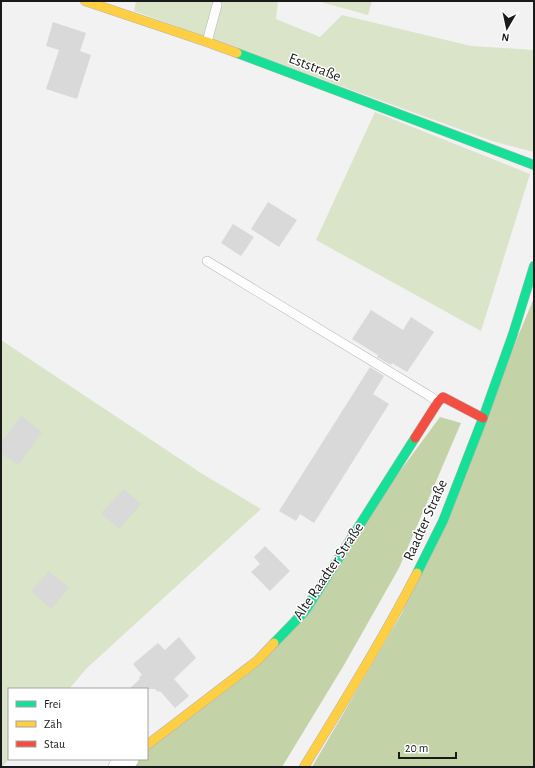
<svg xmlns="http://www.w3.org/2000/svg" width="535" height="768" viewBox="0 0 535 768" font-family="'Alegreya Sans',sans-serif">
<rect width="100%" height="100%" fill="#f2f2f3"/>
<g fill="#dae4c8">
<polygon points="136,1 278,1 276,19 320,37 342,15 471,46 534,50 534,152 492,141 134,11"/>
<polygon points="317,1 372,1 368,15"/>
<polygon points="375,112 530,174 481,331 316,240"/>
<polygon points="1,340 201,473 261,509 87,668 69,689 9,689 9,759 2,767 1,767"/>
</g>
<g fill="#c4d2a7">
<polygon points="534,298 534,767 312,767 402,613"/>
<polygon points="440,417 461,423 399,568 344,665 282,767 124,767 134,759 147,759 147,749 258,663"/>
</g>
<g fill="#d9d9da">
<polygon points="53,22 86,33 80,51 91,55 77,99 46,89 59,50 46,46"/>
<polygon points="268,202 297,220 279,247 251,229"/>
<polygon points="233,224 254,237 241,256 221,243"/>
<polygon points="371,310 403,330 411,317 434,332 407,372 392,363 391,365 377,357 378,355 352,339"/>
<polygon points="370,367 384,376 373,394 389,404 314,523 300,514 296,521 279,511"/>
<polygon points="21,416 42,432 18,465 1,453 1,443"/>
<polygon points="124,489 141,504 119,529 101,513"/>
<polygon points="265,546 290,571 270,591 251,572 260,564 254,557"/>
<polygon points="49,571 69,588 51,609 31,591"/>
<polygon points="179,637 196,658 174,679 189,696 175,708 160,691 158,692 155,689 129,689 140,679 139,677 142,675 133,664 158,643 165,650"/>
</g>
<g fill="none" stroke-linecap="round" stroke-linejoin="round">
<g stroke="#b4b4b4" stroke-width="10">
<g id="lane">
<polyline points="207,42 217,5"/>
<polyline points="207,261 428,395 438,402"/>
</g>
</g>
<g stroke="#b4b4b4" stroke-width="20">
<polyline id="street" points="118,767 129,759"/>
</g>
<g stroke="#b4b4b4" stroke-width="10">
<g id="fast">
<polyline points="237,53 534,165"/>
<polyline points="417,573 443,521 483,418 513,334 534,266"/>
<polyline points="274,643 305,611 415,438"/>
</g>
</g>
<g stroke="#b4b4b4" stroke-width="10">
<g id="slow">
<polyline points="85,1 207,42 237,53"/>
<polyline points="147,745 258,660 274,643"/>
<path d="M304,767C343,703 383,639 417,573"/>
</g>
</g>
<g stroke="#b4b4b4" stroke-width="10">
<polyline id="jam" points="415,438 438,402 443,397 483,418"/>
</g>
<use href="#lane" stroke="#fdfdfd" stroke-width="9"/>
<use href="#street" stroke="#fdfdfd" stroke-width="19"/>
<use href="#fast" stroke="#16e098" stroke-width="9"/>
<use href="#slow" stroke="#ffcf43" stroke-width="9"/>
<use href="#jam" stroke="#f24e42" stroke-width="9"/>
</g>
<g text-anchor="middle" stroke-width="3" stroke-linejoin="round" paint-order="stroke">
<g font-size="15" fill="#1a1a1b" stroke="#fff">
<text transform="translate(315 67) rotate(21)" y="5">Eststraße</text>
<text transform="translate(425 520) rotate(-66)" y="5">Raadter Straße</text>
<text transform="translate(328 571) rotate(-56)" y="5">Alte Raadter Straße</text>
</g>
</g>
<rect width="535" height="768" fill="none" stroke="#1a1a1b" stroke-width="4"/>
<rect x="8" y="688" width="140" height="72" fill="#ffffff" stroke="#a3a3a4"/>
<rect x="16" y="701" width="20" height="6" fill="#16e098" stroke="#a3a3a4"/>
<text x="44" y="708" font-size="12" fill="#1a1a1b">Frei</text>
<rect x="16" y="721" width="20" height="6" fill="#ffcf43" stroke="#a3a3a4"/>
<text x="44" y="728" font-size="12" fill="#1a1a1b">Zäh</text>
<rect x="16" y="741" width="20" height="6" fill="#f24e42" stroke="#a3a3a4"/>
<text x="44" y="748" font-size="12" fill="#1a1a1b">Stau</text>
<g transform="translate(507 28) rotate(189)" stroke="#ffffff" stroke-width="3" paint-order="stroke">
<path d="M0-3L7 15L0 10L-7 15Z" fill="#1a1a1b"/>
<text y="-6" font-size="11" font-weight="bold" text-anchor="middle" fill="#1a1a1b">N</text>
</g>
<path d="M399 752v6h57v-6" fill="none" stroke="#1a1a1b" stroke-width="2"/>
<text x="405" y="752" font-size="12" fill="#1a1a1b" stroke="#ffffff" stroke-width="3" paint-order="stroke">20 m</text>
</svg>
